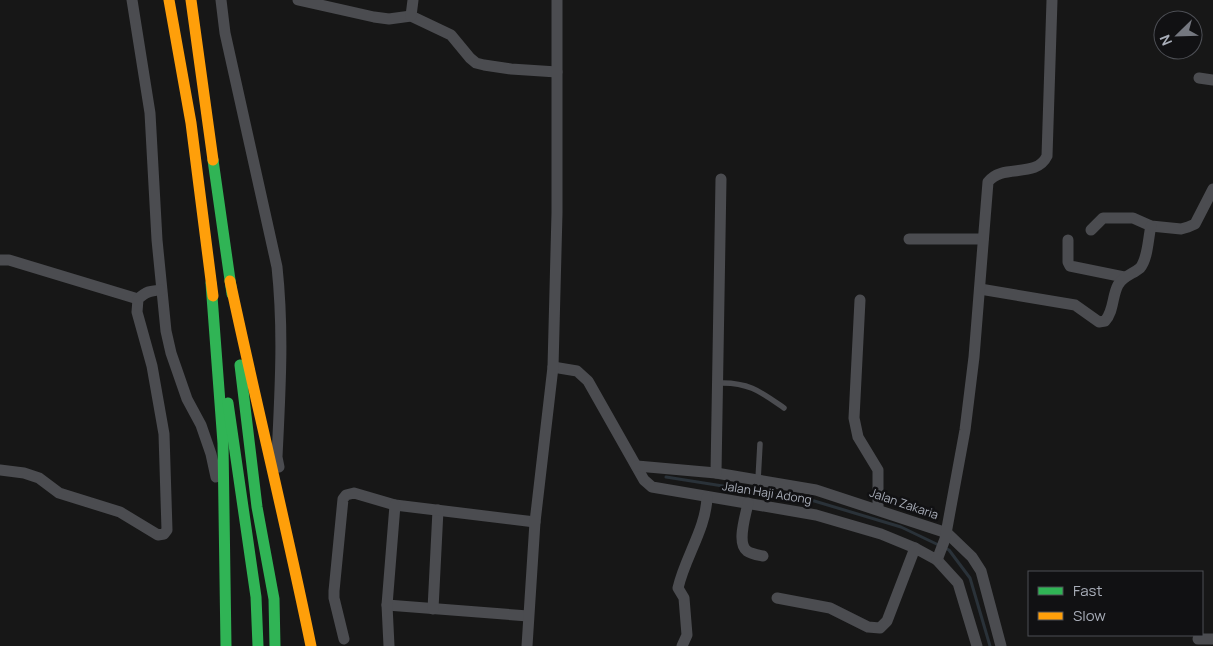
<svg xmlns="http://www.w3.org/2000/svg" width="1213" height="646" viewBox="0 0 1213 646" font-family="Manrope,sans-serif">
<rect width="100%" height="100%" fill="#171717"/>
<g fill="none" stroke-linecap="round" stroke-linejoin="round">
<polyline stroke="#2a3239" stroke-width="3" points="666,477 811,500 901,527 949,550 970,578 990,646"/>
<g stroke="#4b4c50" stroke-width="5.5">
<path d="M719,383C749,382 761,392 784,408"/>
<polyline points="758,480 760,444"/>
</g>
<g stroke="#4b4c50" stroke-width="11">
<polyline points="132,0 150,113 157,240 166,331 171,353 187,399 201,425 211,454 216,477"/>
<path d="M221,0L225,33L277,267C284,332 280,393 277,457L279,467"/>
<polyline points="298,0 374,17 389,19 411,16 451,35 470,58 476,63 484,65 511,69 557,72"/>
<polyline points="411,16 413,0"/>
<polyline points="1199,78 1213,80"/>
<polyline points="1091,230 1103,218 1133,218 1151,226 1181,229 1188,227 1195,224 1213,189"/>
<polyline points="909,239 983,239"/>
<polyline points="1068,240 1068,262 1070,266 1124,277"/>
<polyline points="0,260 9,260 138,299"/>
<path d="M980,289L1075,305L1099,322L1105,321C1114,311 1112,296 1118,285C1123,276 1133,274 1140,268C1148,259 1148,238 1151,226"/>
<polyline points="860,300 854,418 858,437 878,470 878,509"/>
<polyline points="553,367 577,371 588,381 644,480 652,487 816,515 881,534 915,548 937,560 958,583 977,646"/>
<polyline points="637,466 716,473 816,490 947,533 972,557 981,571 1001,646"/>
<path d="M0,470L24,473L39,478L59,493L120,512L158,535L164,534L167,530L164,434L152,366L137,312L138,299C147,291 150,291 161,290"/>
<polyline points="716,473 721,179"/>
<path d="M748,503C746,515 736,543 747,551C751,554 758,555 763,556"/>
<path d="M937,560L945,539L965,430L974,357L988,182C1002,163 1036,179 1047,156L1052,0"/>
<polyline points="777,598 830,608 868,627 880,628 887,621 915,548"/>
<polyline points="387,605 528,616"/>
<polyline points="433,609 438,510"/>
<polyline points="344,639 334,598 334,591 343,499 346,495 354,493 395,505 535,522"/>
<polyline points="1198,639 1213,639"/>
<polyline points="389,646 387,605 395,505"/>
<polyline points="527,646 535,522 553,367 557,213 557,0"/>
<path d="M682,646L687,635L684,598L678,588C685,557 706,529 707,497"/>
</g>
<g stroke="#30b455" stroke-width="11">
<polyline points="213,160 232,294"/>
<polyline points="211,283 223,443 226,646"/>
<polyline points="240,365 257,507 274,599 275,646"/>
<polyline points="228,403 256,597 258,646"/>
</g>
<g stroke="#ff9f0a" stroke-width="11">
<polyline points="169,0 191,123 213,296"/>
<polyline points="191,0 213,160"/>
<path d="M230,281C256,403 286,524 311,646"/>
</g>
</g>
<g text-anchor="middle" stroke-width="5" stroke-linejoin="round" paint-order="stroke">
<g font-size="12" fill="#a8adb8" stroke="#111113">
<text transform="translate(767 493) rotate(9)" y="4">Jalan Haji Adong</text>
<text transform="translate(904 504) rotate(19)" y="4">Jalan Zakaria</text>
</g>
</g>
<rect x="1028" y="571" width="175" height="65" fill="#111113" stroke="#4d4f55"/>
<rect x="1038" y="587" width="25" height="8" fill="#30b455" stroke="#4d4f55"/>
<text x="1073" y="596" font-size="15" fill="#a8adb8">Fast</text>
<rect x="1038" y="612" width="25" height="8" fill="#ff9f0a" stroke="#4d4f55"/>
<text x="1073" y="621" font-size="15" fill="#a8adb8">Slow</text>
<g transform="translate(1178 35) rotate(247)"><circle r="24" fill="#111113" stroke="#4d4f55"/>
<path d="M0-4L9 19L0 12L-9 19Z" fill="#757880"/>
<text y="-8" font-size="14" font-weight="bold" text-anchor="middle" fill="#a8adb8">N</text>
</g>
</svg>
